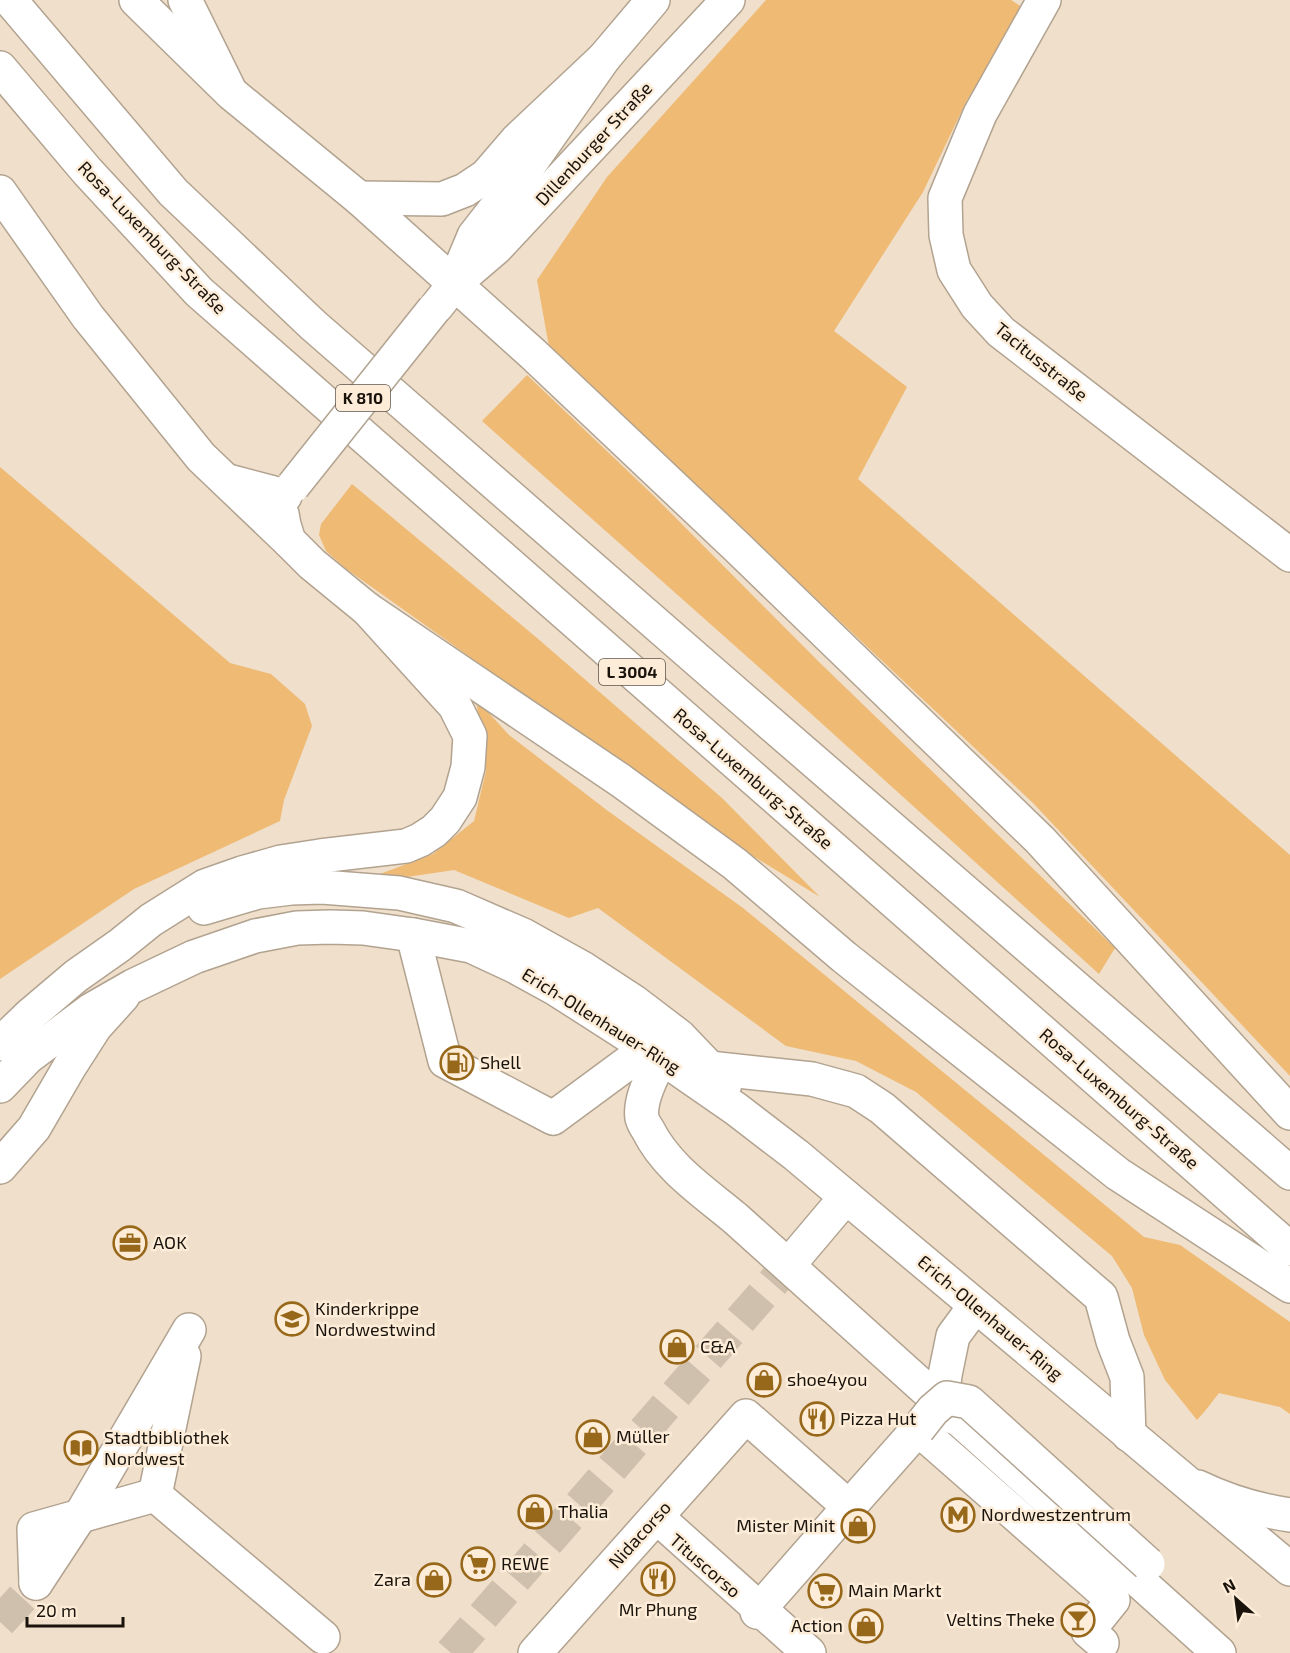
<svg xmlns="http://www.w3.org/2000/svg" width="1290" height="1653" viewBox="0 0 1290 1653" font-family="'Exo 2',sans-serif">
<rect width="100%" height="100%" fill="#efdfcb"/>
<g fill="#efba73">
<polygon points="766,0 1011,0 1025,9 967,100 923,192 834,331 907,387 858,479 1290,855 1290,1076 1033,803 549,347 537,280 607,177"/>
<polygon points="527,375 654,496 818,661 1115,948 1099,974 808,711 482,421"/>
<polygon points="0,467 230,663 271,674 305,704 312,726 284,800 280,821 134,889 0,979"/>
<polygon points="352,484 537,638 722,798 820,897 727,840 345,568 326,551 319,535 321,524"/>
<polygon points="476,699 509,735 608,811 743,908 1144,1237 1180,1245 1290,1322 1290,1414 1280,1407 1219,1393 1205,1411 1197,1420 1165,1380 1144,1335 1132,1288 1112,1256 916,1092 856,1061 786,1046 598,908 569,918 454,870 407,877 380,874 433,854 474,821 486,771"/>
</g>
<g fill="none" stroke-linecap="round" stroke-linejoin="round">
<g stroke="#cfc0ae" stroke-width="33" stroke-dasharray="33 16" stroke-linecap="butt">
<polyline points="0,1622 36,1583"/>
<polyline points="451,1653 797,1255"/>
</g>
<g stroke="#b2a390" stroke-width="36">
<g id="minor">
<polyline points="185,0 229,89"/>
<polyline points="1044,0 980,114 945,198 946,235 954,270 977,306 1001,332 1290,555"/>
<polyline points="413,935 445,1061 553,1118 648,1048"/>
<path d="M662,1058C653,1073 639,1100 642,1118C643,1122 646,1127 648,1130C667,1168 704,1192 735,1218L1219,1653"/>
<polyline points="709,1068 812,1079 856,1091 882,1108 1101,1297 1113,1341 1127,1377 1129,1435"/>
<polyline points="0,1167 34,1128 70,1066 95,1027 123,996"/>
<polyline points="797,1255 846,1197"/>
<polyline points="953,1417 949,1410 943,1393 945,1375 953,1336 975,1306"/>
<path d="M1198,1487C1229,1502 1256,1510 1290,1515"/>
<polyline points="155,1495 323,1637"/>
<polyline points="155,1495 184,1356"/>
<polyline points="849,1507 918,1429 1113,1600 1088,1631 1102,1643"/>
<polyline points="658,1518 809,1653"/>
<polyline points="36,1583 80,1516 189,1330"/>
<polyline points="36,1583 34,1529 155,1495"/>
<polyline points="535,1653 746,1416 849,1507 757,1612"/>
</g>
</g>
<g stroke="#b2a390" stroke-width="36">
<g id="major">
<polyline points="456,279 474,236 527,168 604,58 653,0"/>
<polyline points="437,306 455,283 496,248 728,0"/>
<polyline points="204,908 258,892 291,888 322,887 399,893 456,906 523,935 584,969 633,1001 679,1036 725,1084"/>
<polyline points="0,1044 30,1015 76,976 120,945 151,920 205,886 242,873 281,862 320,856 406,846 420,840 434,831 445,820 460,797 468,767 470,736 455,706 367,609 312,564 289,541 284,525 282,514"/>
<polyline points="0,1086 28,1057 91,1010 133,986 194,957 255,936 297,928 331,927 363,928 413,935 471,946 514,966 556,989 648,1048 736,1109 796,1155 1290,1569"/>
</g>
</g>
<g stroke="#b2a390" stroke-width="36">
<g id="highway">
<polyline points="10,0 173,192 313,325 748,704 1290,1173"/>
<polyline points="136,0 231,93 359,198 533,354 737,547 1040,840 1290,1113"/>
<polyline points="0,68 87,171 199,292 1290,1249"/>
<polyline points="0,192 88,317 201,457 289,541"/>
<polyline points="359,198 442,199 465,190 486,176 517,140 604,58"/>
<polyline points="228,481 285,496"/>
<polyline points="367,609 620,780 735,864 844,957 1118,1174 1290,1286"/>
</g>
</g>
<use href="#minor" stroke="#fff" stroke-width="33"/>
<use href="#major" stroke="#fff" stroke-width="33"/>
<use href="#highway" stroke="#fff" stroke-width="33"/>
<g stroke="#b2a390" stroke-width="36" stroke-linecap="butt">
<polyline id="minor-bridge" points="918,1429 933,1410 947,1398 969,1402 1148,1564"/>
</g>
<g stroke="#b2a390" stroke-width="36" stroke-linecap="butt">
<polyline id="major-bridge" points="293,486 434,309"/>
</g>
<use href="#minor-bridge" stroke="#fff" stroke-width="33"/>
<use href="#major-bridge" stroke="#fff" stroke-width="33"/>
</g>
<defs>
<g id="fuel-ring" transform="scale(1.725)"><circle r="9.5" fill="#fdedd8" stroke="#98681a" stroke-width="1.5"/><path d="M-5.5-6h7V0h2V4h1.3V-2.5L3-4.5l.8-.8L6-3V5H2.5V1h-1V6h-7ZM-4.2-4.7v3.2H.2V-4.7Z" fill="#98681a"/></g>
<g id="office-ring" transform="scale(1.725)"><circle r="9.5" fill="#fdedd8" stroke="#98681a" stroke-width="1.5"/><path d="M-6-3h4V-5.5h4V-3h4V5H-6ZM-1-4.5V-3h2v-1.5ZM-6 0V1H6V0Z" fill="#98681a"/></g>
<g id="school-ring" transform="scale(1.725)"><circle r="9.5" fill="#fdedd8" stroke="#98681a" stroke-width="1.5"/><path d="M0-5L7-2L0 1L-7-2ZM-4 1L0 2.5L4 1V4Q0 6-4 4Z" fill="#98681a"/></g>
<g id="shop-ring" transform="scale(1.725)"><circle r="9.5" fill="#fdedd8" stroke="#98681a" stroke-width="1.5"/><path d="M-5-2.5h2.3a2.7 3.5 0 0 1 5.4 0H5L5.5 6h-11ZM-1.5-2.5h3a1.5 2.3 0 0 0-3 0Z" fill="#98681a"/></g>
<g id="restaurant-ring" transform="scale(1.725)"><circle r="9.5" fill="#fdedd8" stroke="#98681a" stroke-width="1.5"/><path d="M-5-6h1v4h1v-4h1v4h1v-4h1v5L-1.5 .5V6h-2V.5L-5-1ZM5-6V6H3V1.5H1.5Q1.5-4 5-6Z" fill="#98681a"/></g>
<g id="library-ring" transform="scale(1.725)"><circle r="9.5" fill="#fdedd8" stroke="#98681a" stroke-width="1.5"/><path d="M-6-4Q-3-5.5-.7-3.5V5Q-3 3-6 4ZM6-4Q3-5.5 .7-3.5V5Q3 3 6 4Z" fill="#98681a"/></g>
<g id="metro-ring" transform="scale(1.725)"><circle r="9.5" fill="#fdedd8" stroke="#98681a" stroke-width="1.5"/><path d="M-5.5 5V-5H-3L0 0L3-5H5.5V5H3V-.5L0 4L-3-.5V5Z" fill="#98681a"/></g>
<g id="supermarket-ring" transform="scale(1.725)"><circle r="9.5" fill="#fdedd8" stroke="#98681a" stroke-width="1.5"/><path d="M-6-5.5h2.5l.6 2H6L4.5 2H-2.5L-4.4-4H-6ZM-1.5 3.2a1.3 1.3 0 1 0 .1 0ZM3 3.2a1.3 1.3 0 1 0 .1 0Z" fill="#98681a"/></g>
<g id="bar-ring" transform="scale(1.725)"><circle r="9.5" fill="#fdedd8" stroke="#98681a" stroke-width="1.5"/><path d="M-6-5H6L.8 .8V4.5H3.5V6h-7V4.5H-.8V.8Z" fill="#98681a"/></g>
</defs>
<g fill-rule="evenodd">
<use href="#fuel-ring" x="457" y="1063"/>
<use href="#office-ring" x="130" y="1243"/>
<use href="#school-ring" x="292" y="1319"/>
<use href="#shop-ring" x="677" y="1347"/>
<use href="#shop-ring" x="764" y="1380"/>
<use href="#restaurant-ring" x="817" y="1419"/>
<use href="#shop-ring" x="593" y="1437"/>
<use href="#library-ring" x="81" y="1448"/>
<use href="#shop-ring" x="535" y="1512"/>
<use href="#metro-ring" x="958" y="1515"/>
<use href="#shop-ring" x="858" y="1526"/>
<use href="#supermarket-ring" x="478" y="1564"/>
<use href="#restaurant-ring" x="658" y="1579"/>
<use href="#shop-ring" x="434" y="1580"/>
<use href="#supermarket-ring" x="825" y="1591"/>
<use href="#bar-ring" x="1078" y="1620"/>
<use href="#shop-ring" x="866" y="1626"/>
</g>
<g text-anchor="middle" stroke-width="5" stroke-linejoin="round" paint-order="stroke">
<g fill="#fdedd8" stroke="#5d5449" stroke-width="1.5">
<rect x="336" y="385" width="54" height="26" rx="4.5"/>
<rect x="599" y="659" width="66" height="26" rx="4.5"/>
</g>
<g font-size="16" font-weight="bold" fill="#19130c">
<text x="363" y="404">K 810</text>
<text x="632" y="678">L 3004</text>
</g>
<g font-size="18" fill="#19130c" stroke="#fdedd8">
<text transform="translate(594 144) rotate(-47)" y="6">Dillenburger Straße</text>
<text transform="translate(152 238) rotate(46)" y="6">Rosa-Luxemburg-Straße</text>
<text transform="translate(1041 362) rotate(39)" y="6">Tacitusstraße</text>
<text transform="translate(753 779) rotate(41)" y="6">Rosa-Luxemburg-Straße</text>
<text transform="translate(601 1021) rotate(32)" y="6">Erich-Ollenhauer-Ring</text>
<text transform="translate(1119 1099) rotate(41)" y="6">Rosa-Luxemburg-Straße</text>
<text transform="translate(990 1318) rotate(40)" y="6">Erich-Ollenhauer-Ring</text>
<text transform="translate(640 1535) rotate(-48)" y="6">Nidacorso</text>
<text transform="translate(705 1566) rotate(41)" y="6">Tituscorso</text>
</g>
<g font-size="18" fill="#19130c" stroke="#fdedd8" text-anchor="start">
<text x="480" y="1069">Shell</text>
<text x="153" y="1249">AOK</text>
<text x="315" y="1315">Kinderkrippe<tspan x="315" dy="21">Nordwestwind</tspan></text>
<text x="700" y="1353">C&amp;A</text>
<text x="787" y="1386">shoe4you</text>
<text x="840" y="1425">Pizza Hut</text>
<text x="616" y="1443">Müller</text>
<text x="104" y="1444">Stadtbibliothek<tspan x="104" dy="21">Nordwest</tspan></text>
<text x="558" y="1518">Thalia</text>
<text x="981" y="1521">Nordwestzentrum</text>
<text x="835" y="1532" text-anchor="end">Mister Minit</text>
<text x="501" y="1570">REWE</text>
<text x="411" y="1586" text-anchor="end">Zara</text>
<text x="848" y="1597">Main Markt</text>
<text x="658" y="1616" text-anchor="middle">Mr Phung</text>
<text x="1055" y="1626" text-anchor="end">Veltins Theke</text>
<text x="843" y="1632" text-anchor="end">Action</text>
</g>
</g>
<g transform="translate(1236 1599) rotate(332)" stroke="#fdedd8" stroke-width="4.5" paint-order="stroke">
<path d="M0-4.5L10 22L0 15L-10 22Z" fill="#19130c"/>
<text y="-9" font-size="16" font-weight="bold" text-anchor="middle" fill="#19130c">N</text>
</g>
<path d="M27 1617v9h96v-9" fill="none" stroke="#19130c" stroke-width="3"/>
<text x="36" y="1617" font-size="18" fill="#19130c" stroke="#fdedd8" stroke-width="4.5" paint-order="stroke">20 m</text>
</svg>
